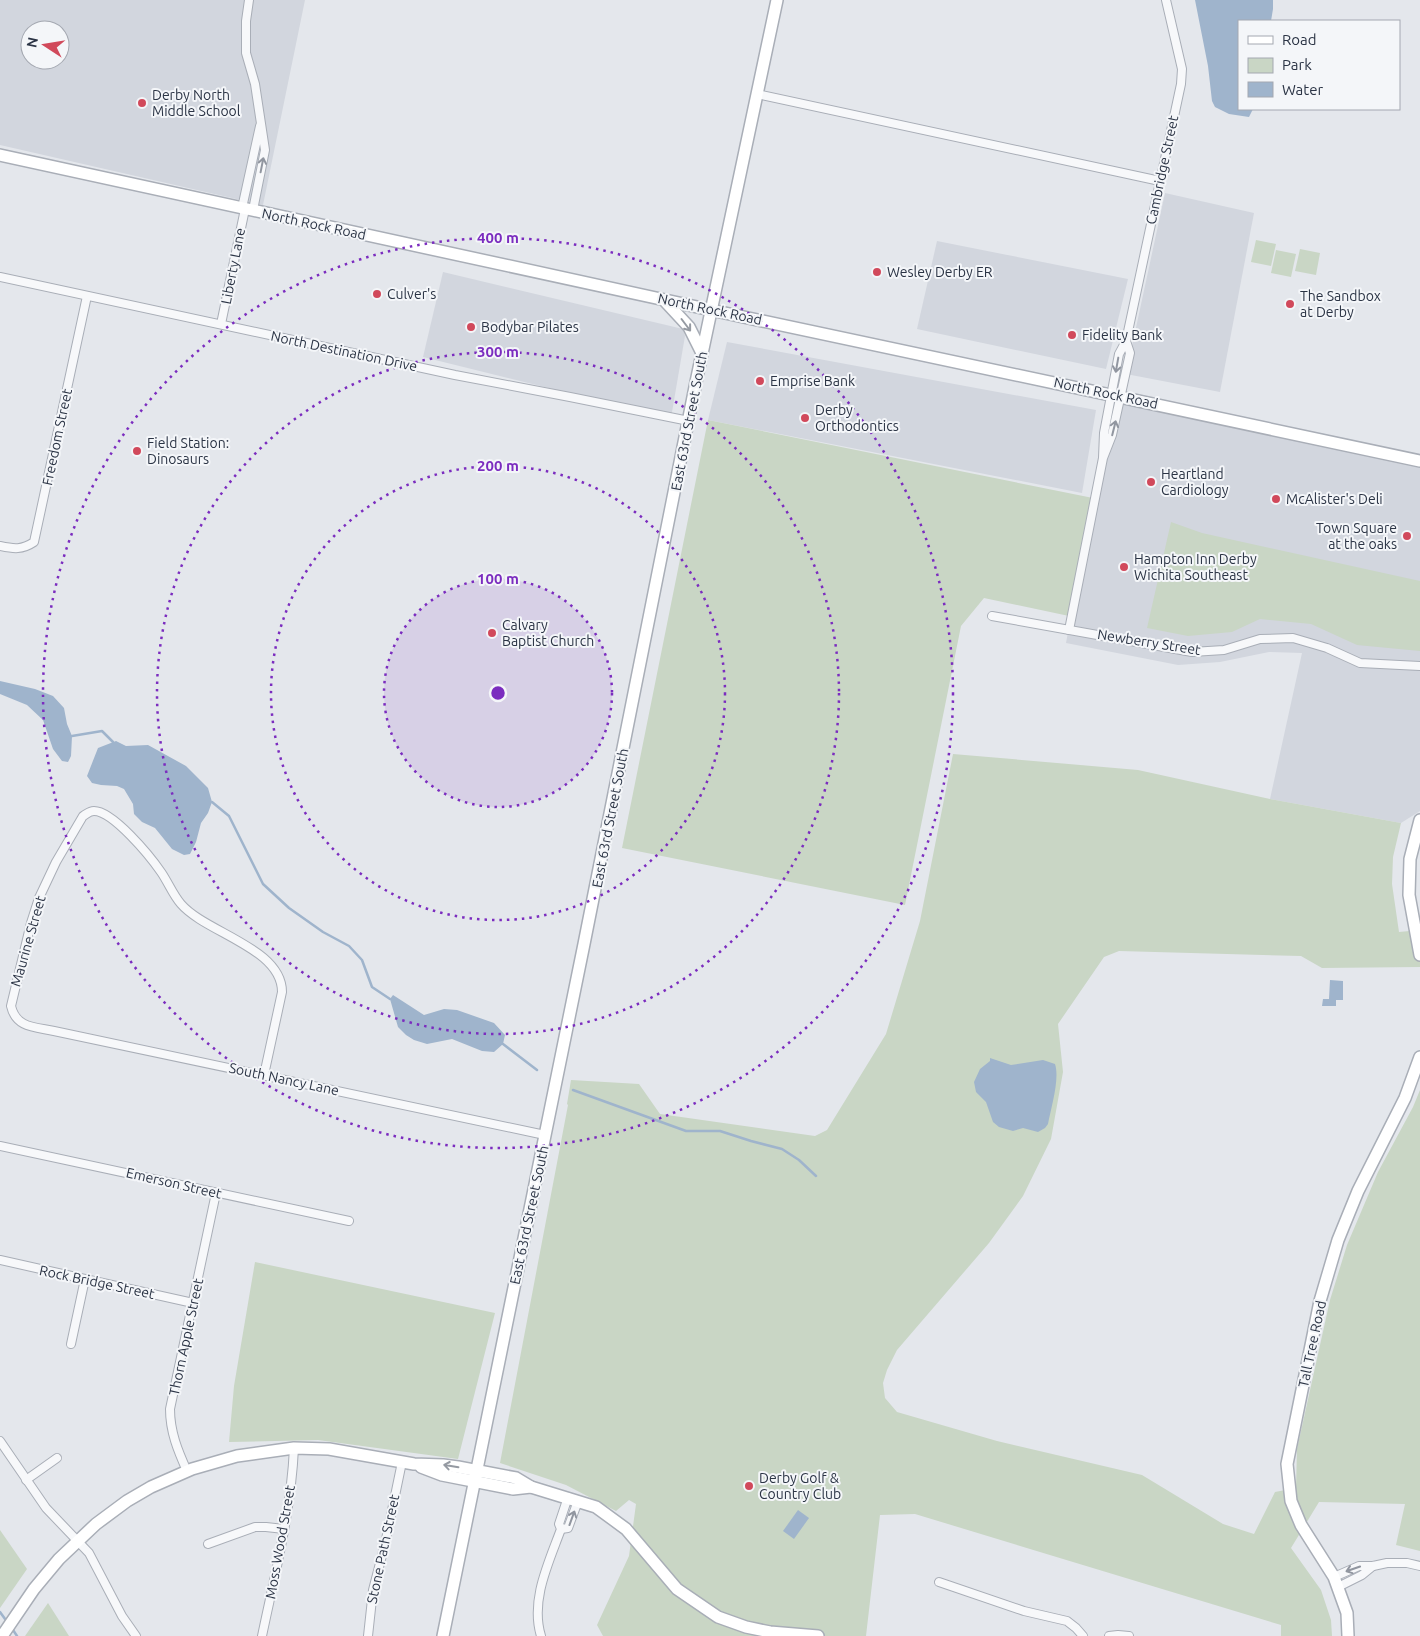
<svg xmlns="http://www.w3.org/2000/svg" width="1420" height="1636" viewBox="0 0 1420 1636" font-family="Ubuntu,sans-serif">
<rect width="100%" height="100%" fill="#e4e7ec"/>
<g fill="#d2d6de" fill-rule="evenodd">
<path d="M0,0H305L263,205L0,145ZM30,30H60V60H30Z"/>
<polygon points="1165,193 1254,213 1220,392 1126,374"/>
<polygon points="937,241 1128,279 1106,369 917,329"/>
<polygon points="443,272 683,329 685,336 671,418 423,357"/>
<polygon points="727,342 1096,410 1082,493 708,420"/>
<polygon points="1112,394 1420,460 1420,811 1401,823 1270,799 1302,653 1269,652 1220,662 1178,665 1066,643"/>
</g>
<g fill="#c9d6c5">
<polygon points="1256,240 1276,244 1271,266 1251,262"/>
<polygon points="1300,249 1320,253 1316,275 1295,271"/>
<polygon points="1276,250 1296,254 1291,277 1271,273"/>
<polygon points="708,420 1093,498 1069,616 984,598 961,626 905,905 622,848"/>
<polygon points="1171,522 1202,533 1420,581 1420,651 1357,645 1311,624 1260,619 1232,632 1188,636 1147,628"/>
<polygon points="953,754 1138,770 1270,799 1401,823 1393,857 1392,884 1399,932 1420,930 1420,967 1322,968 1301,956 1119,951 1104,957 1058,1024 1063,1072 1051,1139 1023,1196 989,1243 897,1350 887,1370 883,1383 885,1398 897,1412 997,1441 1142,1475 1223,1524 1254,1534 1275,1492 1296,1488 1297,1449 1330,1300 1347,1245 1378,1172 1413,1107 1420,1090 1420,1551 1396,1545 1405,1504 1319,1502 1291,1548 1321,1590 1331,1620 1332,1636 1281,1636 1281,1625 915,1514 880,1515 866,1636 603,1636 597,1625 629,1556 636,1504 629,1500 616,1511 566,1485 500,1463 568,1105 567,1104 571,1080 639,1084 660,1114 815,1136 827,1130 886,1034 920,921"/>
<polygon points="255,1262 495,1313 458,1459 318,1440 229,1442 234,1386"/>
<polygon points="0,1530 27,1569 0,1608"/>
<polygon points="48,1603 69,1636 25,1636"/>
</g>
<g fill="#9fb4cc">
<polygon points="1195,0 1273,0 1273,9 1271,21 1239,21 1239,109 1253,109 1249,117 1229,114 1215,107 1212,101 1208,66"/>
<polygon points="0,681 35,689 53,696 64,708 67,724 72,736 71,756 68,762 62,761 53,749 43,720 27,705 0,694"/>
<polygon points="116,741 126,746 148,745 186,766 208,788 212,802 208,813 201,823 196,842 190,854 184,855 172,849 155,828 142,822 134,814 133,804 124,789 117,786 101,785 92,783 87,776 98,748"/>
<polygon points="1330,980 1343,981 1343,1000 1336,1000 1336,1006 1322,1006 1323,999 1329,999"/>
<polygon points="393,995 424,1015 444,1009 457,1010 494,1023 505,1035 503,1044 494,1052 482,1051 452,1039 427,1044 414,1040 406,1035 398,1027 390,999"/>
<path d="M990,1058L1011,1065L1043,1060L1055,1064C1060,1079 1051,1108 1048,1124L1045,1128L1038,1132L1023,1128L1013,1131L999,1127L993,1122L986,1102L976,1092L974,1082L980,1069L990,1061Z"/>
<polygon points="798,1510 809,1518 794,1539 783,1531"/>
</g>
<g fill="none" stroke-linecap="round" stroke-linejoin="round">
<g stroke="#9fb4cc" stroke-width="2.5">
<polyline points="72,736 102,731 113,742"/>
<polyline points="212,802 229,816 263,884 289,908 323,932 349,946 362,960 372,987 390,999"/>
<polyline points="503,1044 537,1070"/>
<polyline points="573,1090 686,1131 720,1131 751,1141 782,1149 799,1160 816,1176"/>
<polyline points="0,1612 8,1623"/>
<polyline points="11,1627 17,1636"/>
</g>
<g stroke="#a9aeb7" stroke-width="10">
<g id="street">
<polyline points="249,0 246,21 246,53 255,84 265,150 253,210"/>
<polyline points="757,94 1160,181"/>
<polyline points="242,208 260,126"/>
<polyline points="0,277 455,375 570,397 689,421"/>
<polyline points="221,324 245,209"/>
<polyline points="1126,341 1181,84 1182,69 1166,0"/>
<path d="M0,546C14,549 22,550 34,542L87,296"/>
<polyline points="992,616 1192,652 1224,650 1260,639 1293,638 1327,648 1360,663 1420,666"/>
<polyline points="1069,630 1103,458 1104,433 1119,354 1126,341 1130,353 1112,435 1103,458"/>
<path d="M264,1075L282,992C282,948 206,933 181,904C173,895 168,882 161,872C150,856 113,811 94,811C89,811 87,814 83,816L56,862L39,898L31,923L11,1006C16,1028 35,1027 54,1031L545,1135"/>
<polyline points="0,1146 349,1221"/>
<polyline points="0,1260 193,1303"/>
<polyline points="71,1344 85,1279"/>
<polyline points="0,1441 46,1508 89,1553 122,1616 136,1636"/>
<path d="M187,1471C178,1451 170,1432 170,1409L216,1193"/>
<polyline points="26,1480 57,1458"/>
<polyline points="561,1529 568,1528 578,1501"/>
<polyline points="208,1544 255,1527 266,1527 284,1529"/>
<polyline points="1334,1577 1359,1566 1373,1566 1387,1563 1407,1563 1420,1566"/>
<polyline points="939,1582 1024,1611 1067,1621 1076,1628 1083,1636"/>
<polyline points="1338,1587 1362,1575 1373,1566"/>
<path d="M262,1636C275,1574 291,1512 294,1448"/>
<polyline points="368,1636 373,1590 385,1544 402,1462"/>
<path d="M541,1636C530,1600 549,1562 561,1529L559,1524L568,1497"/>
<polyline points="1109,1636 1118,1635 1129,1636"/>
</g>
</g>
<g stroke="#a9aeb7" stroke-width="14">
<g id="secondary">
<polyline points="0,155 711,310 1420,461"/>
<polyline points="664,300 689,327 702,353"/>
<polyline points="1420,820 1410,859 1409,895 1420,955"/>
<polyline points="421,1467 442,1475 513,1489 531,1487"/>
<polyline points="2,1636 34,1589 59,1559 96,1524 127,1501 151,1487 192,1469 237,1456 294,1448 329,1449 414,1464 443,1465 458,1467 516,1478 531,1487 596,1507 626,1529 677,1589 718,1617 746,1627 770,1632 818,1636"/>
<polyline points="443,1636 584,944 696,382 777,0"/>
<polyline points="1348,1636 1347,1613 1334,1577 1301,1525 1291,1501 1287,1464 1320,1301 1338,1240 1358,1191 1405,1098 1420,1057"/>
</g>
</g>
<use href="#street" stroke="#f7f8fa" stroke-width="8"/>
<use href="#secondary" stroke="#fff" stroke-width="11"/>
</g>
<defs><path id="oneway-shaft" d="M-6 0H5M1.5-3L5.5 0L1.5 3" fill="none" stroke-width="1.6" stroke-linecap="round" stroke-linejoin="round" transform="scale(1.25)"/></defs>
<g stroke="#9196a0">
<use href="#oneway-shaft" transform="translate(262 165) rotate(-79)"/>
<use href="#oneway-shaft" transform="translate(1117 365) rotate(100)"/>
<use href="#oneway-shaft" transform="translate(1114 428) rotate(-76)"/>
<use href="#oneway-shaft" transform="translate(572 1518) rotate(-70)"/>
<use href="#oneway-shaft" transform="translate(1353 1569) rotate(161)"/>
</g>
<g stroke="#959aa2">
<use href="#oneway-shaft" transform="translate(686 325) rotate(53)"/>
<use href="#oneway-shaft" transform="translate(451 1466) rotate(-171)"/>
</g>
<circle cx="498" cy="693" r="114" fill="#7b2cbf" fill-opacity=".12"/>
<g fill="none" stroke="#7b2cbf" stroke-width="2.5" stroke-dasharray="2.5 5">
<circle cx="498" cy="693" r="114"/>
<circle cx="498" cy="693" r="227"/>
<circle cx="498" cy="693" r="341"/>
<circle cx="498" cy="693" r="455"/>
</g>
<g fill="#d1495b" stroke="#f4f6f9" stroke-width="2">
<circle cx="142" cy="103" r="5"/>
<circle cx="877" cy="272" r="5"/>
<circle cx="377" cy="294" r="5"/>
<circle cx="1290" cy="304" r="5"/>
<circle cx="471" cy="327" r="5"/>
<circle cx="1072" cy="335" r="5"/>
<circle cx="760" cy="381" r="5"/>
<circle cx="805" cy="418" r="5"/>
<circle cx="137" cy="451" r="5"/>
<circle cx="1151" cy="482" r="5"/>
<circle cx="1276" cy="499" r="5"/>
<circle cx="1407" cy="536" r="5"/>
<circle cx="1124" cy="567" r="5"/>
<circle cx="492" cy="633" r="5"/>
<circle cx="749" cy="1486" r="5"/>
</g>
<g text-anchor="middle" stroke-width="4" stroke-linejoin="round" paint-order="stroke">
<g font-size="14" fill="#2b3445" stroke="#f4f6f9" text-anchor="start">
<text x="152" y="100">Derby North<tspan x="152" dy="16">Middle School</tspan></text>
<text x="887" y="277">Wesley Derby ER</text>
<text x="387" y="299">Culver's</text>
<text x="1300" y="301">The Sandbox<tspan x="1300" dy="16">at Derby</tspan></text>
<text x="481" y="332">Bodybar Pilates</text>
<text x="1082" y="340">Fidelity Bank</text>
<text x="770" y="386">Emprise Bank</text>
<text x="815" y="415">Derby<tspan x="815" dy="16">Orthodontics</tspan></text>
<text x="147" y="448">Field Station:<tspan x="147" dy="16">Dinosaurs</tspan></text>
<text x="1161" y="479">Heartland<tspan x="1161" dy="16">Cardiology</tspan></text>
<text x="1286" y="504">McAlister's Deli</text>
<text x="1397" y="533" text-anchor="end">Town Square<tspan x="1397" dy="16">at the oaks</tspan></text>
<text x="1134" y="564">Hampton Inn Derby<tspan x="1134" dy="16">Wichita Southeast</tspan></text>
<text x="502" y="630">Calvary<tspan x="502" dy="16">Baptist Church</tspan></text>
<text x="759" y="1483">Derby Golf &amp;<tspan x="759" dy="16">Country Club</tspan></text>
</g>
<g font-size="14" fill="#2b3445" stroke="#f4f6f9">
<text transform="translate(1162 170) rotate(-78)" y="5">Cambridge Street</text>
<text transform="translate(314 224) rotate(12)" y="5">North Rock Road</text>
<text transform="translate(233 266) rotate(-79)" y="5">Liberty Lane</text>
<text transform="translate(710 309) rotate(12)" y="5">North Rock Road</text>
<text transform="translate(344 351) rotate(12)" y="5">North Destination Drive</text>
<text transform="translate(1106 393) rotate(12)" y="5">North Rock Road</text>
<text transform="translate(689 421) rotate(-79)" y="5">East 63rd Street South</text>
<text transform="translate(57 437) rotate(-78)" y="5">Freedom Street</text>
<text transform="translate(1149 642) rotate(9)" y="5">Newberry Street</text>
<text transform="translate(610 818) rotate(-79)" y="5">East 63rd Street South</text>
<text transform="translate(28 941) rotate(-74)" y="5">Maurine Street</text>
<text transform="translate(284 1079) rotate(12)" y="5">South Nancy Lane</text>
<text transform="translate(174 1183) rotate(13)" y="5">Emerson Street</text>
<text transform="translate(529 1215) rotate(-78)" y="5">East 63rd Street South</text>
<text transform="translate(97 1282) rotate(12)" y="5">Rock Bridge Street</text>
<text transform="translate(186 1337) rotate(-78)" y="5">Thorn Apple Street</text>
<text transform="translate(1312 1344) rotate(-78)" y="5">Tall Tree Road</text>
<text transform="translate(280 1542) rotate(-80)" y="5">Moss Wood Street</text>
<text transform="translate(383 1549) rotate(-78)" y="5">Stone Path Street</text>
</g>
</g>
<circle cx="498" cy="693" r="8" fill="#7b2cbf" stroke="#f4f6f9" stroke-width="2.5"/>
<g font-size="15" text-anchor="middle" font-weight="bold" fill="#7b2cbf" stroke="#f4f6f9" stroke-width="4" stroke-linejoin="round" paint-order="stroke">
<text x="498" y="243">400 m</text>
<text x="498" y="357">300 m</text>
<text x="498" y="471">200 m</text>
<text x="498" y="584">100 m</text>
</g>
<rect x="1238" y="20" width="162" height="90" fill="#f4f6f9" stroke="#a4a8b1"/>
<rect x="1248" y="36" width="25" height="8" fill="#ffffff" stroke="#a4a8b1"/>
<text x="1282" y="45" font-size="15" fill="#2b3445">Road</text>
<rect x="1248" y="58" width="25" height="15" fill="#c9d6c5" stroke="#a4a8b1"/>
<text x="1282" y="70" font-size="15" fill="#2b3445">Park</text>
<rect x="1248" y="82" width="25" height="15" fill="#9fb4cc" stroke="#a4a8b1"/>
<text x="1282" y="95" font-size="15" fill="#2b3445">Water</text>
<g transform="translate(45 45) rotate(282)"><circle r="24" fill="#f4f6f9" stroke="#a4a8b1"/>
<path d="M0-4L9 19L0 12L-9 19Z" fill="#d1495b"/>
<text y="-8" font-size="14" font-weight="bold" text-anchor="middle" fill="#2b3445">N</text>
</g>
</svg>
